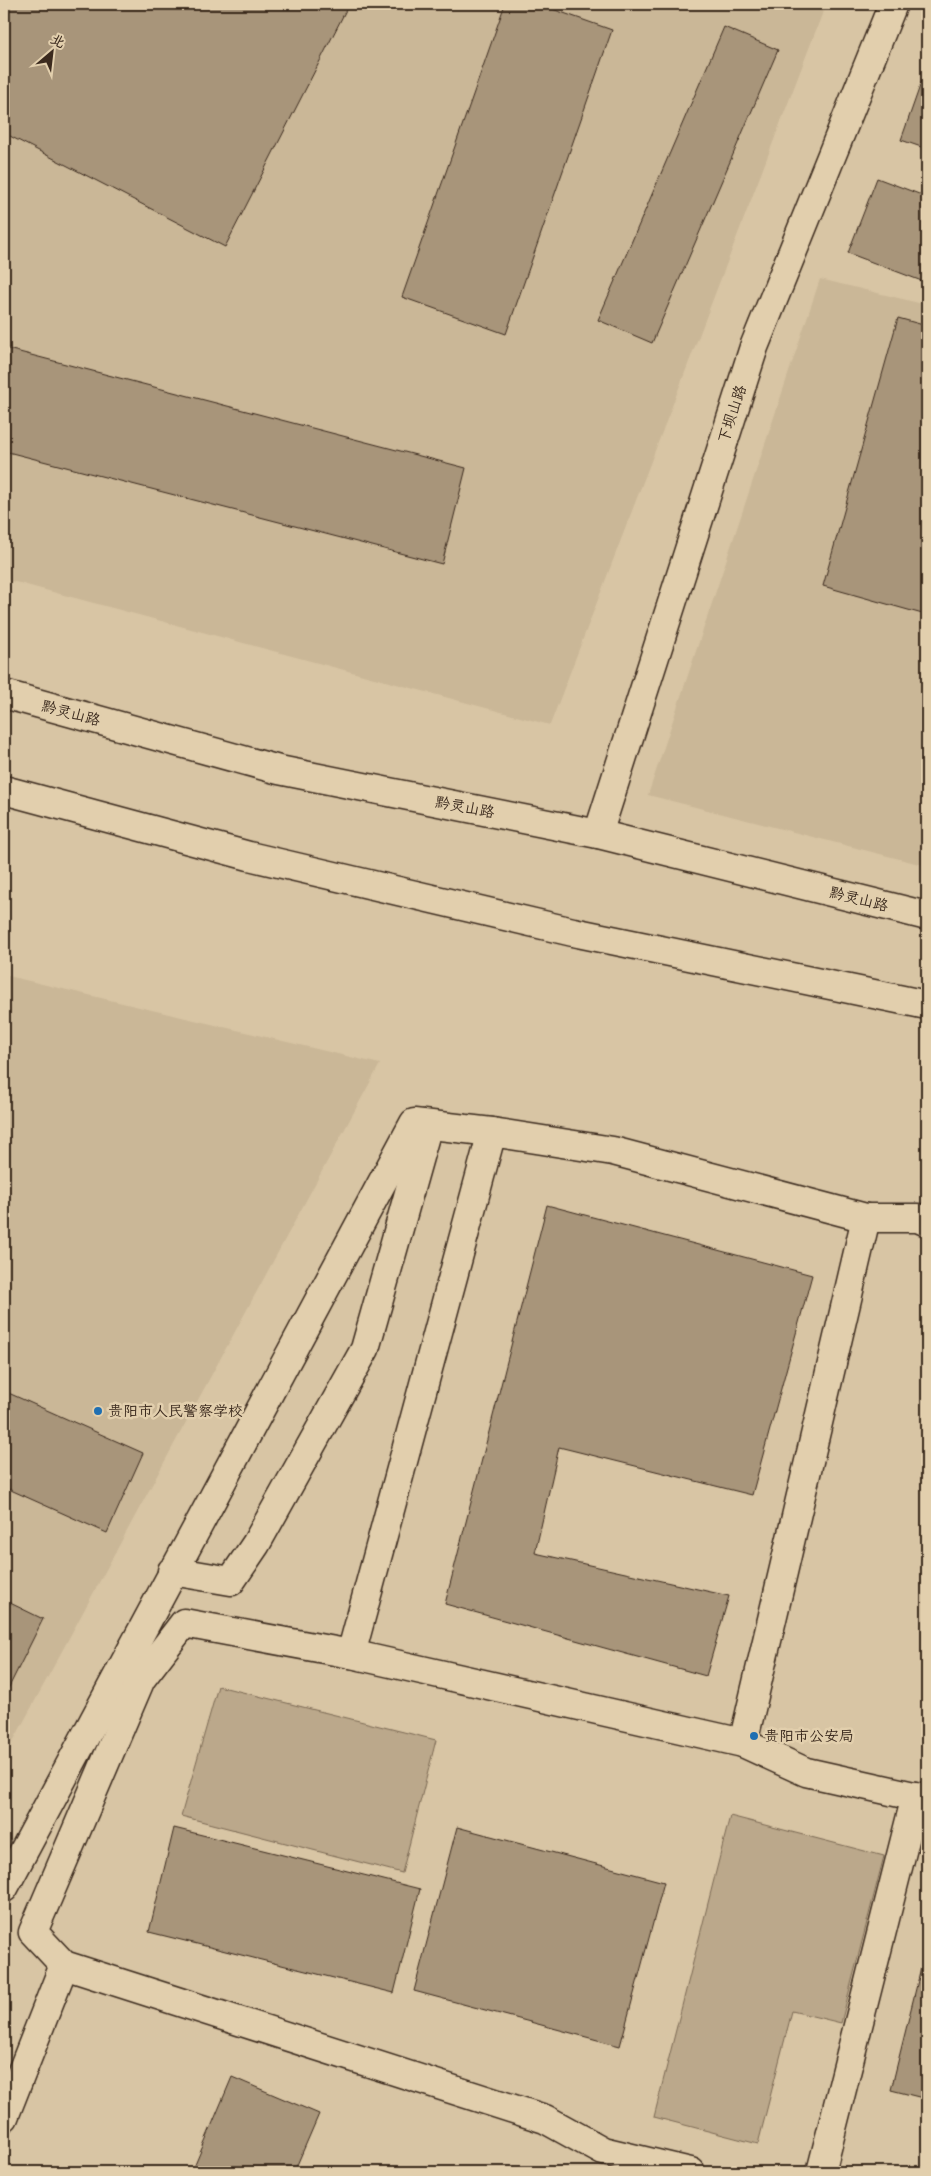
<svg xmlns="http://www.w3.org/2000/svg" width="931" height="2176" viewBox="0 0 931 2176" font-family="Delius,'LXGW WenKai TC',sans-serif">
<rect width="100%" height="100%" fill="#d8c5a4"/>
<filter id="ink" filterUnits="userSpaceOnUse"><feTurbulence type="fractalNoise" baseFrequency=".02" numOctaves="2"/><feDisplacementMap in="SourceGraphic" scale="10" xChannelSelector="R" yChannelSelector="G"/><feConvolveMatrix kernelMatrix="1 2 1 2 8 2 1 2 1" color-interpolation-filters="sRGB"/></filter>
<g filter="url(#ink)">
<g fill="#cab797">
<polygon points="4,4 826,4 550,725 4,579"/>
<polygon points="820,279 927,305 927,866 648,795"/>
<polygon points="4,975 380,1064 4,1758"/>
</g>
<g fill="#bba88b" stroke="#7b6954">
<polygon points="218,1686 436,1740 402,1873 181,1816"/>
<polygon points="730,1816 884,1856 841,2023 792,2011 758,2144 654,2117"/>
</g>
<g fill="#a8957a" stroke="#3b2a1e">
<polygon points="4,4 349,4 225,247 4,133"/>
<polygon points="505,4 538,4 612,30 506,334 402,297"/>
<polygon points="724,27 778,50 652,343 598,320"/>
<polygon points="927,66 927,149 901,140"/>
<polygon points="877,178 927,197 927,283 848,253"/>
<polygon points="898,318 927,326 927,609 926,615 823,586"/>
<polygon points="4,348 466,468 442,564 4,451"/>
<polygon points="547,1205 812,1275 752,1495 559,1447 535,1553 729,1596 706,1676 445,1604"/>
<polygon points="4,1391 143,1453 107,1533 4,1487"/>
<polygon points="4,1600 43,1619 4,1697"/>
<polygon points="457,1827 664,1882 620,2046 414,1991"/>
<polygon points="174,1828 420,1889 394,1993 149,1932"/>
<polygon points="927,1944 927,2099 891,2090"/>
<polygon points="232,2077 319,2114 294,2172 192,2172"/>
</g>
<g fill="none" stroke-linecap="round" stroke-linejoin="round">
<g stroke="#3b2a1e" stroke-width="31">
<g id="minor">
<polyline points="598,834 754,347 893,4"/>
<polyline points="927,1222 918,1218 866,1218 743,1743 806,1772 927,1799"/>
<polyline points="172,1571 231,1581 256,1544 365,1349 428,1125"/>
<polyline points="351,1654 743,1743"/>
<polyline points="4,1888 414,1123 492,1132"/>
<polyline points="4,2117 64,1965"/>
<polyline points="691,2172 603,2151 545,2119 64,1965 33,1932 141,1679 184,1623 351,1654 492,1132 613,1151 866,1218"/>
<polyline points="821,2172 916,1796"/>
</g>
</g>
<g stroke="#3b2a1e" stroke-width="31">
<g id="major">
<polyline points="4,694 279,770 598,834 927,916"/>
<polyline points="4,790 249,856 573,932 927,1005"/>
</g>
</g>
<use href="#minor" stroke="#e2cfad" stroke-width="28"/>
<use href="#major" stroke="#e2cfad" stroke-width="28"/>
</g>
</g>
<g fill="#1f6fb2" stroke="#e2cfad" stroke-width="2">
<circle cx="98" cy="1411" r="5"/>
<circle cx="754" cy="1736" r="5"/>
</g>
<g text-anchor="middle" stroke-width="5" stroke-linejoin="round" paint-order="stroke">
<g font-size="15" fill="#3b2a1e" stroke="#e2cfad">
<text transform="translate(732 414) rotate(-72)" y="5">下坝山路</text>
<text transform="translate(71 713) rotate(15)" y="5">黔灵山路</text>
<text transform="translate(465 807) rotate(11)" y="5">黔灵山路</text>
<text transform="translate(859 899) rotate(14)" y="5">黔灵山路</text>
</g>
<g font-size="15" fill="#3b2a1e" stroke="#e2cfad" text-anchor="start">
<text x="108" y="1416">贵阳市人民警察学校</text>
<text x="764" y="1741">贵阳市公安局</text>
</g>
</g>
<rect width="931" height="2176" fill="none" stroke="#e2cfad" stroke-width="20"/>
<rect x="10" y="10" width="911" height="2156" fill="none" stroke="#3b2a1e" stroke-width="2" filter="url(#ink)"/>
<g transform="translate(52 52) rotate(28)" stroke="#e2cfad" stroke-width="4" paint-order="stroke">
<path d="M0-4L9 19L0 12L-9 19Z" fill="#3b2a1e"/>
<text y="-8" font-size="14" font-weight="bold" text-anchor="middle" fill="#3b2a1e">北</text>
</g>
</svg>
